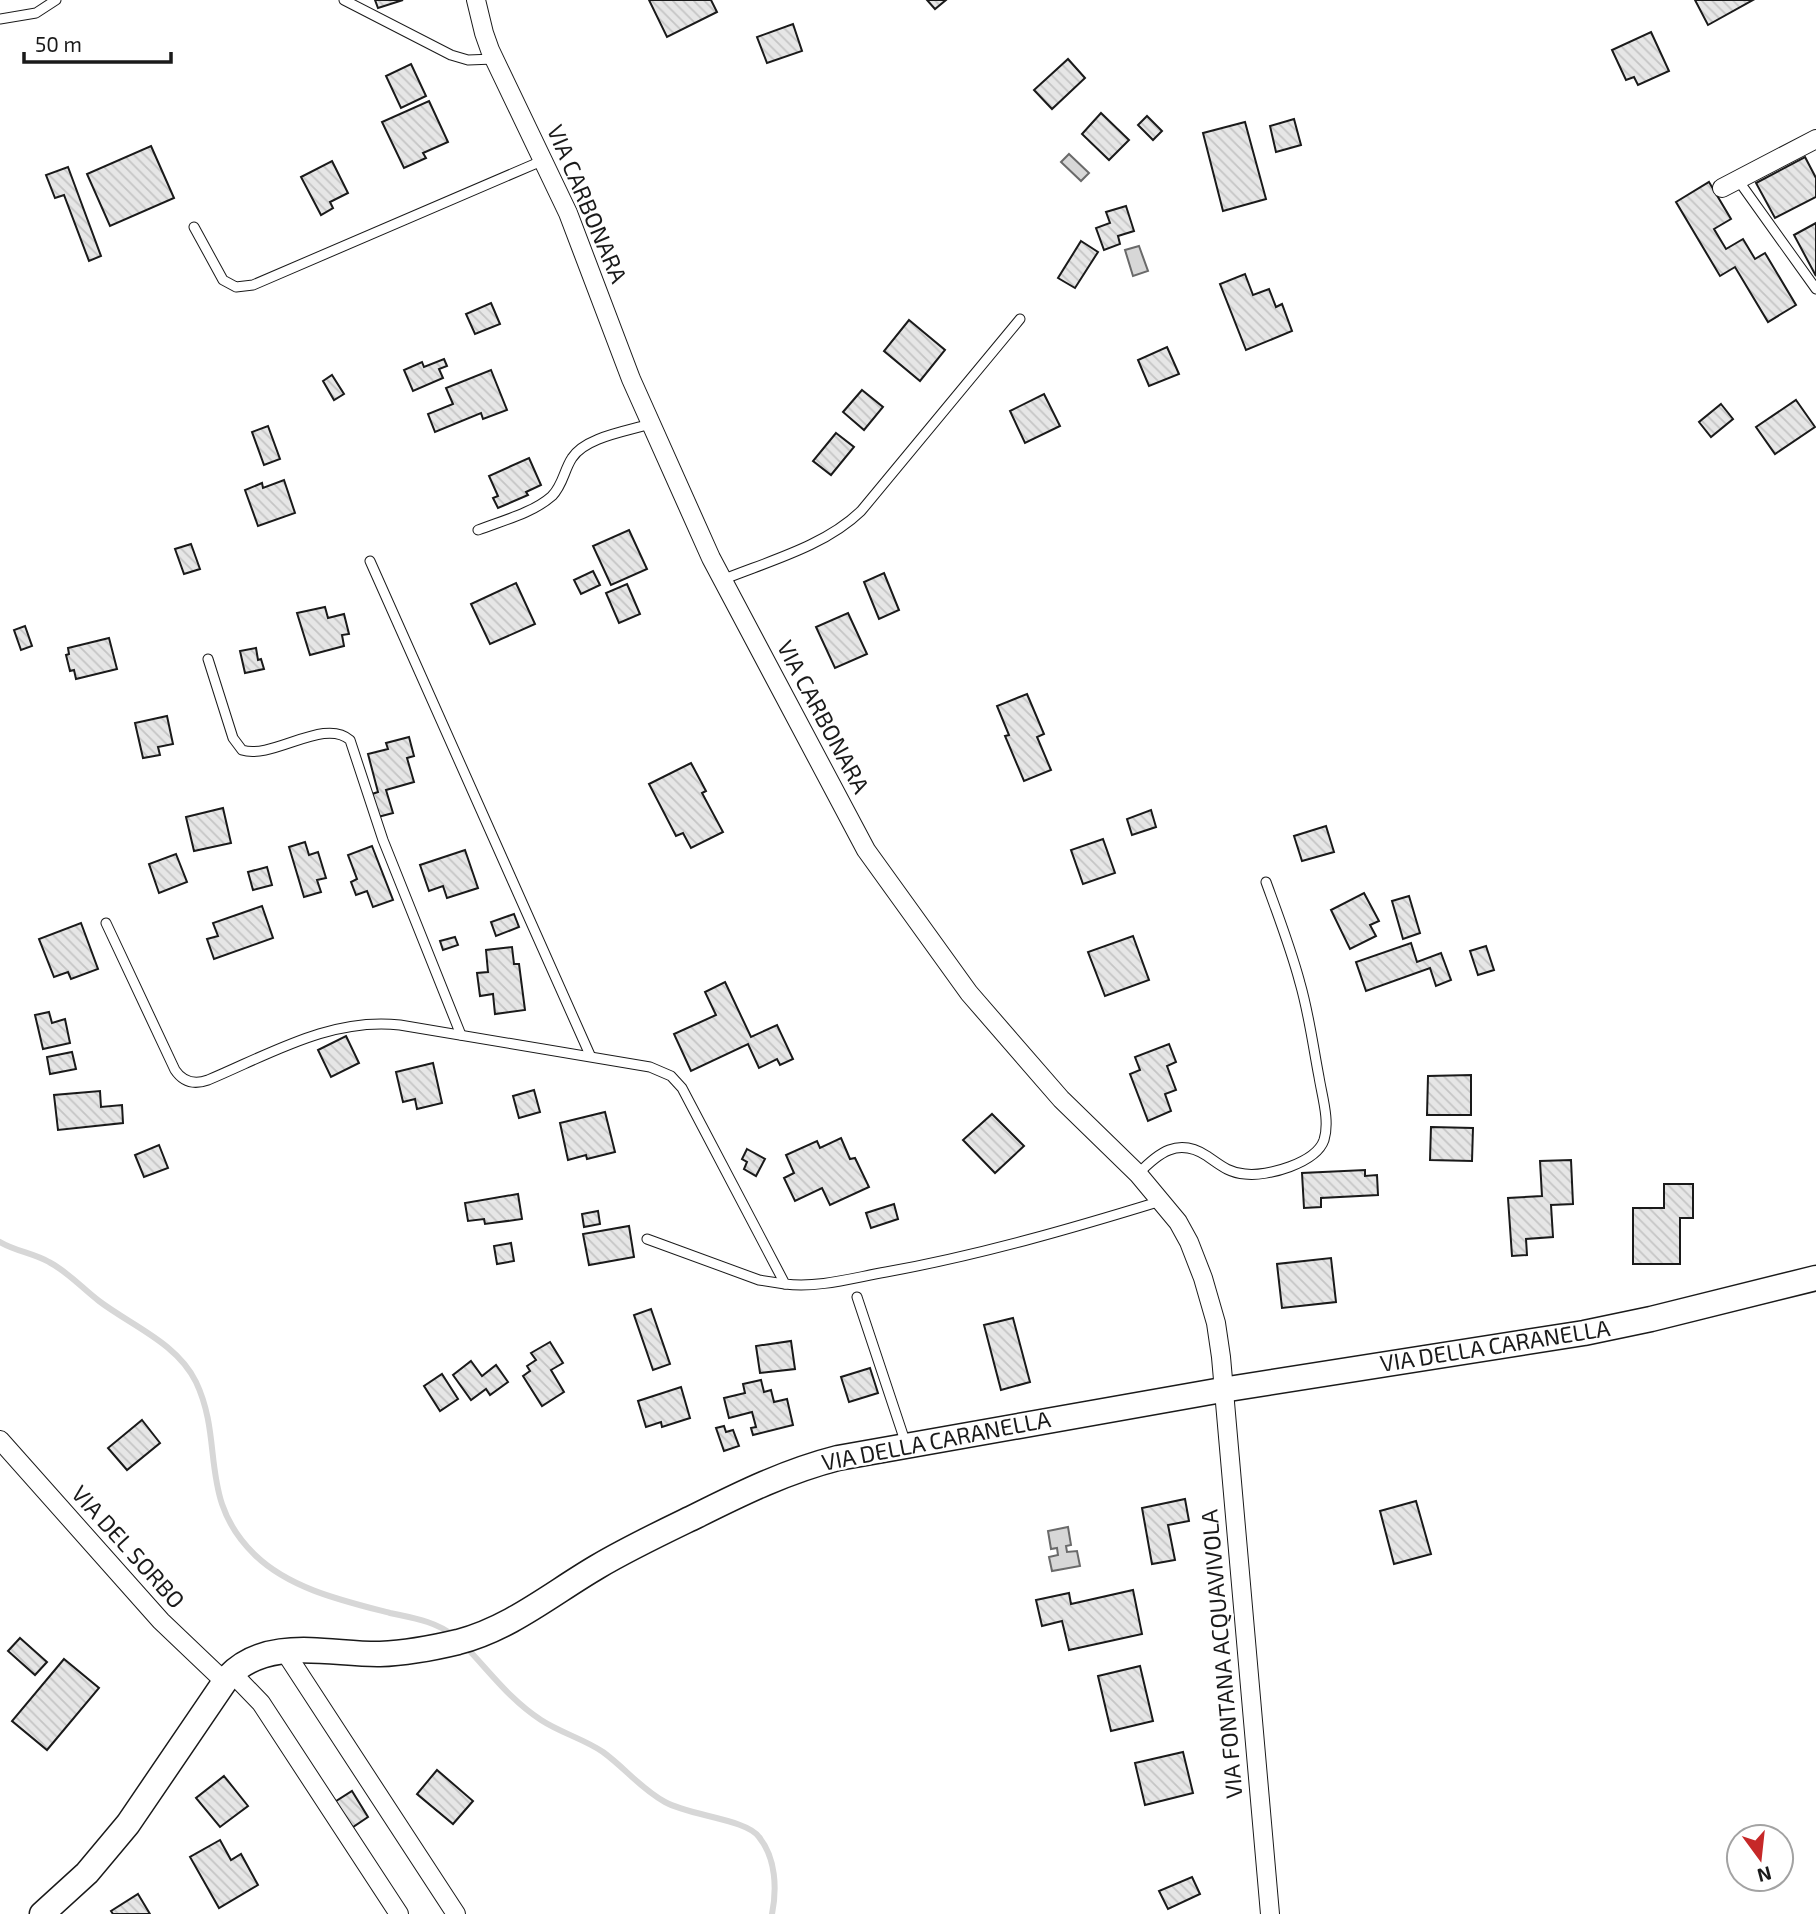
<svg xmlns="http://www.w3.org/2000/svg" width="1816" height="1914" viewBox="0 0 1816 1914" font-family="'Exo 2',sans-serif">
<defs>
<pattern id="building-back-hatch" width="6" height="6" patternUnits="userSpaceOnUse" patternTransform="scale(1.75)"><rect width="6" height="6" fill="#e6e6e6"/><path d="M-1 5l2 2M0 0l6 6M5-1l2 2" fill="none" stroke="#c5c5c5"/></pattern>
</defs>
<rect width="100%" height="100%" fill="#fff"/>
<g fill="#d7d7d7" stroke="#6a6a6a" stroke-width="2">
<polygon points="1069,154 1089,173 1081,181 1061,162"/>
<polygon points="1139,246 1148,271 1133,276 1125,250"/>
<polygon points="1068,1527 1071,1545 1066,1546 1067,1552 1077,1551 1080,1566 1052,1571 1049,1557 1058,1555 1057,1548 1051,1549 1048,1531"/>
</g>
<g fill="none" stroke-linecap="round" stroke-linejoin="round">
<g stroke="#d7d7d7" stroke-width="6">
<path d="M0,1242C15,1251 33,1253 49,1262C68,1272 82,1288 99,1301C132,1326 177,1343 196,1382C225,1443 197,1499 255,1555C290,1589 344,1601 390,1613C413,1618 435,1621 454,1636"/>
<path d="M465,1646C490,1672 510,1700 541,1720C561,1733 584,1739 603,1752C625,1768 641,1789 665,1802C690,1816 746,1819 759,1837C776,1858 777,1889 772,1914"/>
</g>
</g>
<g fill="url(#building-back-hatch)" stroke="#1a1a1a" stroke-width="2">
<polygon points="375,0 403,0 378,8"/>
<polygon points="649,0 711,0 717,12 667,37"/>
<polygon points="927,0 946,0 935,9"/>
<polygon points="1695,0 1753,0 1708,25"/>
<polygon points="793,24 802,51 767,63 757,37"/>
<polygon points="1651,32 1669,71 1638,85 1634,77 1626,80 1612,50"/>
<polygon points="1068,59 1085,78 1052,109 1034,90"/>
<polygon points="411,64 426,96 401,108 386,76"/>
<polygon points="429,101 448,142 423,153 426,158 404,168 382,122"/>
<polygon points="1101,113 1129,140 1109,160 1082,134"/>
<polygon points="1147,116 1162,131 1153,140 1138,125"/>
<polygon points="1294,119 1301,145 1276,152 1270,126"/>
<polygon points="1245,122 1266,199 1223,211 1203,133"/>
<polygon points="151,146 174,198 110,226 87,174"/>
<polygon points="1805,157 1816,178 1816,197 1775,218 1756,183"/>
<polygon points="332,161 348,193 330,202 333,208 321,215 301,177"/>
<polygon points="68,167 101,256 89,261 64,195 55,198 46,175"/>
<polygon points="1709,182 1731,219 1714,229 1726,249 1743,239 1755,259 1765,253 1796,305 1768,322 1735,267 1720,276 1676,202"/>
<polygon points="1126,206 1134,231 1118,236 1120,244 1104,250 1096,228 1110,223 1106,212"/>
<polygon points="1816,223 1816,276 1794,235"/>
<polygon points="1081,241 1098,252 1075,288 1058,278"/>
<polygon points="1245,274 1253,295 1269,289 1276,307 1282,304 1292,331 1246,350 1220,284"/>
<polygon points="491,303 500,324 475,334 466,314"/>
<polygon points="909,320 945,350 920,381 884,351"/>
<polygon points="1167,347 1179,374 1149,386 1138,360"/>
<polygon points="444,359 447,366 439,369 443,378 413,391 404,370 422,362 424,367"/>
<polygon points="491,370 507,410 483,419 481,413 435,432 428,414 453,404 446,388"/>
<polygon points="332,375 344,394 334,400 323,381"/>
<polygon points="862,390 883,407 864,430 843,412"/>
<polygon points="1044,394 1060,426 1025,443 1010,411"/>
<polygon points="1796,400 1815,427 1775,454 1756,427"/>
<polygon points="1721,404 1733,419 1711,437 1699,422"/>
<polygon points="268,426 280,459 264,465 252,432"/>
<polygon points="836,433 854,447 831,475 813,461"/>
<polygon points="529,458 541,485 526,492 528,495 498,508 493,498 498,496 489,476"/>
<polygon points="284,480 295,513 258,526 245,490 262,483 263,488"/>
<polygon points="629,530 647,569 611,585 593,546"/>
<polygon points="191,544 200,569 184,574 175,549"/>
<polygon points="593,571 600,585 581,594 574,580"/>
<polygon points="884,573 899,610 879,619 864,582"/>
<polygon points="516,583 535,624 490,644 471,604"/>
<polygon points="627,584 640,614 619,623 606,593"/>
<polygon points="325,607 328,618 344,614 349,634 342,635 344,646 310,655 297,613"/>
<polygon points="848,613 867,654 835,668 816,627"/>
<polygon points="25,626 32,646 21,650 14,630"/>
<polygon points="109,638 117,669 76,679 74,670 70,671 66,655 69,654 68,648"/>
<polygon points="256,648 258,660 261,659 264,669 245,673 240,651"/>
<polygon points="1027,694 1044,734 1037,737 1051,770 1024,781 1005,736 1009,735 997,706"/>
<polygon points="167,716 173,744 158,747 160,755 143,758 135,723"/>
<polygon points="409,737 414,756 407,758 414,782 386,790 393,813 378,817 372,794 378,792 368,754 388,749 386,743"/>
<polygon points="691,763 706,791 702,793 723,832 691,848 683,833 676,836 649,784"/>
<polygon points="223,808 231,843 194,851 186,817"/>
<polygon points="1151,810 1156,827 1132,835 1127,819"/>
<polygon points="1326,826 1334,852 1302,861 1294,836"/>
<polygon points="1103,839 1115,873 1083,884 1071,850"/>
<polygon points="305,842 309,855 318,852 326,878 317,880 321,892 304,897 289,847"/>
<polygon points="372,846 393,900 373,907 367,891 356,895 351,882 357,879 348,855"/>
<polygon points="465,850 478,888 447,898 443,886 429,891 420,865"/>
<polygon points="176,854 187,882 159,893 149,864"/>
<polygon points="267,867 272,885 253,890 248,872"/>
<polygon points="1364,893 1379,921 1370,925 1376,936 1350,949 1331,910"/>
<polygon points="1409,896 1420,933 1403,939 1392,901"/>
<polygon points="262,906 273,938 214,959 207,939 218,936 213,923"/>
<polygon points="514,914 519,927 496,936 491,922"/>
<polygon points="81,923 98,969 71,979 68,972 54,977 39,939"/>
<polygon points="1133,936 1149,980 1105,996 1088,952"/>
<polygon points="455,937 458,945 443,950 440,941"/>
<polygon points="1411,943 1417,962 1441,953 1451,980 1436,986 1430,968 1366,991 1356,962"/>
<polygon points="1486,946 1494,970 1478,975 1470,951"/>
<polygon points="512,947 514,964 519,964 525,1010 495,1014 493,994 480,996 477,973 488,972 486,950"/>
<polygon points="725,982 751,1037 777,1025 793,1059 780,1065 777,1059 759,1068 748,1044 691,1071 674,1034 716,1015 705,992"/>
<polygon points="49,1012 52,1023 65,1019 70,1043 43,1049 35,1015"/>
<polygon points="346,1036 359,1063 331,1077 318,1050"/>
<polygon points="1169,1044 1176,1062 1167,1066 1176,1090 1165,1094 1171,1111 1148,1121 1130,1074 1140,1070 1135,1057"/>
<polygon points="72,1052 76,1069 50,1074 47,1057"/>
<polygon points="433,1063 442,1103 417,1109 415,1099 403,1102 396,1072"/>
<polygon points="1471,1075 1471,1115 1427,1115 1428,1076"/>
<polygon points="534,1090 540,1112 519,1118 513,1096"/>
<polygon points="100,1091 101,1107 122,1105 123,1123 58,1130 54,1095"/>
<polygon points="605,1112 615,1152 587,1159 586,1155 568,1160 560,1123"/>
<polygon points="992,1114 1024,1146 995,1173 963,1140"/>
<polygon points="1431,1127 1473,1128 1472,1161 1430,1160"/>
<polygon points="841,1138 850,1159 855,1158 869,1187 830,1205 822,1188 795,1201 784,1178 794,1173 786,1155 817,1141 820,1148"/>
<polygon points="159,1145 168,1168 144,1177 135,1155"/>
<polygon points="747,1149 765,1159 756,1176 744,1169 747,1162 742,1159"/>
<polygon points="1571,1160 1573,1204 1551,1205 1553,1237 1526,1239 1527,1255 1512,1256 1508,1198 1542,1196 1540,1161"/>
<polygon points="1365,1170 1365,1176 1377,1175 1378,1195 1321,1198 1321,1207 1304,1208 1302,1173"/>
<polygon points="1664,1184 1693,1184 1693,1218 1680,1218 1680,1264 1633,1264 1633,1208 1664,1208"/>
<polygon points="518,1194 522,1219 485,1224 484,1219 468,1221 465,1203"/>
<polygon points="894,1204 898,1219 871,1228 866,1213"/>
<polygon points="598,1211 600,1224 584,1227 582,1214"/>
<polygon points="629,1226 634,1257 589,1265 583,1234"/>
<polygon points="511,1243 514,1261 497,1264 494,1246"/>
<polygon points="1331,1258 1336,1302 1282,1308 1277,1264"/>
<polygon points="651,1309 670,1364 653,1370 634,1315"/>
<polygon points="1013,1318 1030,1382 1001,1390 984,1325"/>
<polygon points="791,1341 795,1369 760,1373 756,1346"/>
<polygon points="550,1342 563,1363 551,1370 564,1392 542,1406 523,1376 530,1371 527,1366 536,1360 531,1353"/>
<polygon points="471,1361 482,1376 496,1365 508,1382 490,1395 486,1389 471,1400 453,1375"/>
<polygon points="870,1368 878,1393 849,1402 841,1377"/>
<polygon points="442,1374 458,1399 440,1411 424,1386"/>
<polygon points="761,1380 764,1392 771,1390 774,1402 787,1399 793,1425 753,1435 751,1428 756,1427 752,1412 729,1418 724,1398 745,1393 743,1384"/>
<polygon points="681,1387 690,1418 662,1427 661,1422 646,1427 638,1401"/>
<polygon points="142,1420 160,1443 127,1470 108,1448"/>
<polygon points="724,1426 726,1432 733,1430 739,1446 724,1451 716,1428"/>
<polygon points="1185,1499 1189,1521 1168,1525 1175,1560 1152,1564 1142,1508"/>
<polygon points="1416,1501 1431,1554 1394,1564 1380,1511"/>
<polygon points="1133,1590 1142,1634 1069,1650 1062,1621 1042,1626 1036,1600 1069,1593 1071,1604"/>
<polygon points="20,1638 47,1662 35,1675 8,1651"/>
<polygon points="64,1659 99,1688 47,1750 12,1721"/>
<polygon points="1140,1666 1153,1721 1111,1731 1098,1676"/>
<polygon points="1183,1752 1193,1793 1145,1805 1135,1763"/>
<polygon points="437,1770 473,1801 453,1824 417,1794"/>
<polygon points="224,1776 248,1806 220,1827 196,1798"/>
<polygon points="352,1791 368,1817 350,1829 333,1803"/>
<polygon points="220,1840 231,1860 241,1854 258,1885 219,1908 190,1857"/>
<polygon points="1192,1877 1200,1894 1168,1909 1159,1891"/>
<polygon points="138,1894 150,1914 113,1914 111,1911"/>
</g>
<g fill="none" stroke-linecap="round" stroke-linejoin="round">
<g stroke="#1a1a1a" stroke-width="11">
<g id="service">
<polyline points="344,0 451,55 468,60 494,59"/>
<polyline points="0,19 36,13 56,0"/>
<polyline points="1738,180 1816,289"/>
<polyline points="194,227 223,280 236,287 253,285 544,160"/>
<path d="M478,530C501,521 533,513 552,496C563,485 564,470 572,458C585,437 628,431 650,424"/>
<polyline points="370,561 590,1055"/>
<path d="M722,580C769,561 825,546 861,511L1020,319"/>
<path d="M208,659L233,738L242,750C273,760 324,717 350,740L383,840L461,1035"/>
<path d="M106,923L175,1070C183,1082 194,1085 208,1080C270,1054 331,1017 400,1025L650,1067L671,1076L682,1088L785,1284C819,1288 852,1278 886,1272C980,1255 1070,1229 1161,1201"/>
<path d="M1138,1174C1158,1153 1178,1137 1207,1156C1220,1165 1229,1173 1245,1174C1267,1177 1316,1163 1324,1140C1330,1121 1322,1096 1319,1077C1313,1046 1309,1014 1300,983C1291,949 1278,915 1266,882"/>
<polyline points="647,1239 759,1280 785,1284"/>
<polyline points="857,1297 906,1444"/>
</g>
</g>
<g stroke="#1a1a1a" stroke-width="20">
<g id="minor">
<polyline points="476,0 484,33 490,50 568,213 631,379 711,558 866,850 969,993 1061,1099 1138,1174 1178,1222 1189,1242 1203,1278 1216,1323 1221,1357 1270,1914"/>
<polyline points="1722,188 1816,139"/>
<polyline points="0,1440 161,1621 225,1682"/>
<polyline points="285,1652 456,1914"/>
<polyline points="232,1673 261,1703 399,1914"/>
</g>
</g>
<g stroke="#1a1a1a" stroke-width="27">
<path id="secondary" d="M42,1914L87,1873L128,1824L228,1677C267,1635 331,1655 380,1654C406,1653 433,1648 458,1642C511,1628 551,1594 597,1567C629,1548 663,1532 696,1516C742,1493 787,1471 838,1458L1222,1390L1584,1333L1651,1319L1816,1278"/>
</g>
<use href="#service" stroke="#fff" stroke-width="9"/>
<use href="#minor" stroke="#fff" stroke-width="18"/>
<use href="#secondary" stroke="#fff" stroke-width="24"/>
</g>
<g text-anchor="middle" stroke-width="5" stroke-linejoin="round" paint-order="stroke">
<g font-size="23" fill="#1a1a1a" stroke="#fff">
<text transform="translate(587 204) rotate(67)" y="8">VIA CARBONARA</text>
<text transform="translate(823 717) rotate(62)" y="8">VIA CARBONARA</text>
<text transform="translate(1495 1346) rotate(-9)" y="8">VIA DELLA CARANELLA</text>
<text transform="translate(936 1441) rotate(-11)" y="8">VIA DELLA CARANELLA</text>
<text transform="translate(128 1547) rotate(48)" y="8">VIA DEL SORBO</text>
<text transform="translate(1222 1654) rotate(-95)" y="8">VIA FONTANA ACQUAVIVOLA</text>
</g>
</g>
<g transform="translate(1760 1858) rotate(165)"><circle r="33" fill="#ffffff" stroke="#a3a3a3" stroke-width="2"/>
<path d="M0-5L12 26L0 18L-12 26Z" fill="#c62828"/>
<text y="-10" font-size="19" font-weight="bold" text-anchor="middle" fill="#1a1a1a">N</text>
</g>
<path d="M24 52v10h147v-10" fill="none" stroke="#1a1a1a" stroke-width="3.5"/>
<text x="35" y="52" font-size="21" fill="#1a1a1a" stroke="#ffffff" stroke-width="5" paint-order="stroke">50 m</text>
</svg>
